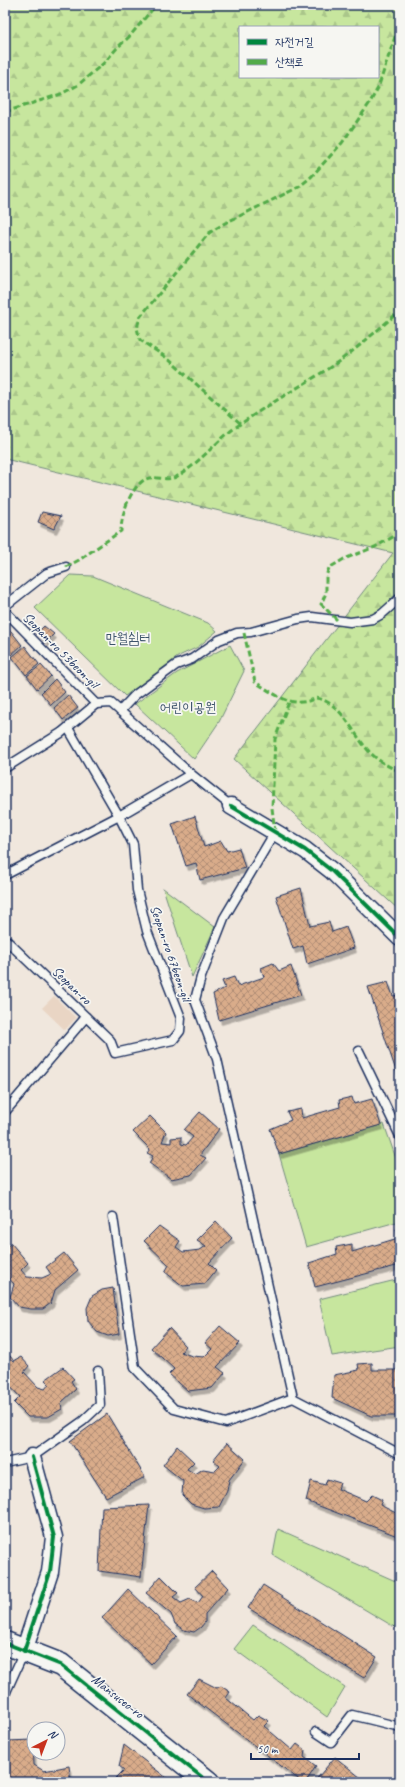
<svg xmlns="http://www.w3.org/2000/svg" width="405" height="1787" viewBox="0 0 405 1787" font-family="Caveat,'Poor Story',sans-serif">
<defs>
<pattern id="forest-firs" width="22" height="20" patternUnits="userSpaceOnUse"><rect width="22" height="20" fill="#c7e69e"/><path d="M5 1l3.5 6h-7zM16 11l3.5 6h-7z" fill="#aac68a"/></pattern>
<pattern id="building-cross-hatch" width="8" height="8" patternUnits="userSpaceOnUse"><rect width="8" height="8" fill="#d9ac8a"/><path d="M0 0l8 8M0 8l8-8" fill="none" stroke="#af8c74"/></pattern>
<filter id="shadow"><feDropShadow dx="2.5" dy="4.5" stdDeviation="0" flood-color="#0004"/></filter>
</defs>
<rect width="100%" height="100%" fill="#f0e7dd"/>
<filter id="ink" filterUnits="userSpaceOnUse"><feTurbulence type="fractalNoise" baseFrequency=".025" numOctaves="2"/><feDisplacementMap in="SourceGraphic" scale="8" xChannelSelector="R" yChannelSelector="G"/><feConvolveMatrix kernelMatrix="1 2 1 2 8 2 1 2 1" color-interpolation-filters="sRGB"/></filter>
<g filter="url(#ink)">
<polygon fill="#e9d5c4" points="54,996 76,1018 65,1030 42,1008"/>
<path fill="url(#forest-firs)" stroke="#718a7e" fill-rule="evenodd" d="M5,5H400V911L234,759L393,553L5,459ZM240,27H378V77H240Z"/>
<g fill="#c7e69e" stroke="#718a7e">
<polygon points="70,575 93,576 208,623 217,631 198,647 179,656 125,696 35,608"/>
<polygon points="230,645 244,671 219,722 194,759 135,704 177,673"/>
<polygon points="163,888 215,927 192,977"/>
<polygon points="384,1124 400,1170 400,1221 306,1247 279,1154"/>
<polygon points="400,1279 400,1346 332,1356 319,1299"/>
<polygon points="278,1529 400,1583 400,1625 396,1628 273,1555"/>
<polygon points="253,1625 345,1687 327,1717 234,1649"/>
</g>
<g fill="url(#building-cross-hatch)" stroke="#1b2f5e" filter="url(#shadow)">
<polygon points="42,512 61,516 54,529 38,522"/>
<polygon points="44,626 54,634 46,642 38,632"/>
<polygon points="6,629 11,631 22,645 10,656 5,649"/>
<polygon points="25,646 39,664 26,675 12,657"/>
<polygon points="41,665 51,676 37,689 27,676"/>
<polygon points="55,679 65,692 51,705 41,693"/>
<polygon points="68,695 78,708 63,720 54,708"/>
<polygon points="195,816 204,847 221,841 227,851 239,848 245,868 200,880 196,863 186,866 172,824"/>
<polygon points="301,888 310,926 329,922 332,932 346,927 354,948 307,964 303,946 293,949 276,896"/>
<polygon points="273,963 279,971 291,966 301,995 219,1020 213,994 225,988 222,981 234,977 238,986 264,977 261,968"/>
<polygon points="388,982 393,996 400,995 400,1083 368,987"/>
<polygon points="352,1097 354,1104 372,1099 381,1125 279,1154 270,1129 291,1120 287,1112 301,1109 302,1118 340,1107 339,1100"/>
<polygon points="200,1112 219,1129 200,1155 206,1158 191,1175 171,1179 149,1163 153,1156 147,1153 150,1149 133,1132 150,1116 166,1132 162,1142 171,1143 171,1138 181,1137 181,1144 186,1145 193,1137 184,1130"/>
<polygon points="216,1221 232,1238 209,1263 216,1270 205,1284 183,1286 165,1272 169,1265 144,1241 159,1226 180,1241 176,1247 183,1252 200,1250 206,1246 197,1240"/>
<polygon points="400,1228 400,1265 315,1287 309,1263 337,1254 336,1247 352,1244 352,1252 398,1238 396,1229"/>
<polygon points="11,1243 28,1263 21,1270 27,1277 42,1278 51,1274 46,1267 64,1253 78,1270 55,1290 51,1303 43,1309 31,1309 19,1307 10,1297 14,1284 5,1274 5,1248"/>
<polygon points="113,1288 119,1334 108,1336 97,1332 88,1321 87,1308 92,1296 102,1290"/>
<polygon points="220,1326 240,1343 217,1367 225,1373 212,1388 188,1391 169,1374 174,1369 151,1348 169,1328 186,1346 181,1352 192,1356 204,1357 212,1349 205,1343"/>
<polygon points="5,1350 14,1361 21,1357 29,1366 24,1372 38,1387 45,1389 49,1384 45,1380 63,1367 74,1379 71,1381 76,1389 61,1403 62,1409 48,1417 28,1417 14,1403 20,1397 5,1381"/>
<polygon points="372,1363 372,1370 400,1370 400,1416 371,1416 332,1398 334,1375 359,1370 358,1364"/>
<polygon points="107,1414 145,1477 106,1497 70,1441"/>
<polygon points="227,1443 245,1459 229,1480 227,1491 219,1507 204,1508 191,1504 182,1495 183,1481 163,1465 177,1446 194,1462 187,1469 195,1474 203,1469 215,1471 220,1466 213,1460"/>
<polygon points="327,1479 340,1483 338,1489 366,1501 372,1495 382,1500 380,1505 400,1515 400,1537 306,1501 311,1481 325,1485"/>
<polygon points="149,1505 141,1577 99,1571 102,1507"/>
<polygon points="212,1571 228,1588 205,1614 205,1622 201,1627 194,1632 184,1630 175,1624 171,1614 146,1593 161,1576 178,1593 173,1597 181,1603 190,1599 198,1603 203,1596 195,1587"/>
<polygon points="263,1585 377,1657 364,1678 248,1608"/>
<polygon points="128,1589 177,1636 151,1664 102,1618"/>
<polygon points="199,1679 217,1688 221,1686 230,1692 226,1698 253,1720 258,1715 269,1721 264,1726 292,1750 297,1744 305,1750 304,1757 316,1766 306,1782 302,1782 187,1694"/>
<polygon points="33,1740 34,1765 44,1771 69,1766 71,1782 5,1782 5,1770 9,1770 7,1741"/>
<polygon points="124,1745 172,1782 112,1782 124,1770 119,1766"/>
<polygon points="335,1757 366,1782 314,1782"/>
</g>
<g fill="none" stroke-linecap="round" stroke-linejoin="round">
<g stroke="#1b2f5e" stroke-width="11">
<g id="lane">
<polyline points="5,606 47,573 66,567"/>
<polyline points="5,611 96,704 111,703 191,774 231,806"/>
<polyline points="120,711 135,695 176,665 192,659 219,640 237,633 251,632 298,619 312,617 350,622 373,619 382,614 400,598"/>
<polyline points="5,768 61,733 96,704"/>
<polyline points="275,832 224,918 201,977 195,1000 217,1059 293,1398 400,1454"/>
<polyline points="5,875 119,816 191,774"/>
<polyline points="5,939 110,1040 115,1053 173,1040 180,1031 181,1018 147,931 137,890 133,844 119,816 68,728"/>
<polyline points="359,1051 400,1136"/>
<polyline points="5,1112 86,1017"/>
<polyline points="113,1217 135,1368 174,1409 226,1423 293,1398"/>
<polyline points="5,1463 32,1457 83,1421 100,1405 98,1371"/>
<polyline points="5,1694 24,1652"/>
<polyline points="316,1732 331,1742 352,1715 400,1727"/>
</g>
</g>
<g stroke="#1b2f5e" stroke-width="19">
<g id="street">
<polyline points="231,806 305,850 332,871 400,938"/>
<polyline points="24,1651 50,1572 54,1537 32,1457"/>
</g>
</g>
<g stroke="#1b2f5e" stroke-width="25">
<polyline id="secondary" points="5,1643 61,1665 208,1782"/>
</g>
<use href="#lane" stroke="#f6f6f2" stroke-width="8"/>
<use href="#street" stroke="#f6f6f2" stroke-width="16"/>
<use href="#secondary" stroke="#f6f6f2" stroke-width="22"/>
<g stroke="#52ab49" stroke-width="3" stroke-dasharray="6 3" stroke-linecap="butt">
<polyline points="398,5 400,6"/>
<polyline points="5,112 61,94 78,85 105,62 117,48 129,37 156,5"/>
<polyline points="400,293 400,299"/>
<polyline points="240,423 167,358 140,340 137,328 140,317 209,233 225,223 299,187 311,177 342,143 369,104 378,88 400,22"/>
<path d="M66,567L79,560L121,531C121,515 130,489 144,480C154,474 166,482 176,477C201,463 218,438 242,423C270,403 300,387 329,368C354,352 377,330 400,311"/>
<polyline points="337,620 321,604 326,593 326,576 329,568 344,559 375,547 400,533"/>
<path d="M244,633L255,682C275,694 292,710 316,698C341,702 352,732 367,749C375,759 388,767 400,771"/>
<polyline points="275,832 272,808 275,739 289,702"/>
</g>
<g stroke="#f6f6f2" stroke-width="6">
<g id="cycleway">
<polyline points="231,806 305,850 332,871 400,938"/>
<polyline points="5,1643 61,1665 208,1782"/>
<polyline points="24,1651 50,1572 54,1537 32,1457"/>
</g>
</g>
<use href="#cycleway" stroke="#00873e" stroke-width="4"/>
</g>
</g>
<g text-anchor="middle" stroke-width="3.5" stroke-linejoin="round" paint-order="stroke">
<g font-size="14" fill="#3d546b" stroke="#f6f6f2">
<text x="128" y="643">만월쉼터</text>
<text x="188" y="712">어린이공원</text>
</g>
<g font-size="14" fill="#1b2f5e" stroke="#f6f6f2">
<text transform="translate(61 650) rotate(45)" y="5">Seopan-ro 53beon-gil</text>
<text transform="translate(171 953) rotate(71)" y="5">Seopan-ro 67beon-gil</text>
<text transform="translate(72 985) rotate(44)" y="5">Seopan-ro</text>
<text transform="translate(118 1696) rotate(38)" y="5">Mansuseo-ro</text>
</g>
</g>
<rect width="405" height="1787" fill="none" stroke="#f6f6f2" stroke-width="20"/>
<rect x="10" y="10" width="385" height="1767" fill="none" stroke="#1b2f5e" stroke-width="1.5" filter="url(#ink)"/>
<rect x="239" y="26" width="140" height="52" fill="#f6f6f2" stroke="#9ea6b7"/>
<rect x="247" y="39" width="20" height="6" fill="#00873e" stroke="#9ea6b7"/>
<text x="275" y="46" font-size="12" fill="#1b2f5e">자전거길</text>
<rect x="247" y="59" width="20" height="6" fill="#52ab49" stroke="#9ea6b7"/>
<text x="275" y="66" font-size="12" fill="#1b2f5e">산책로</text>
<g transform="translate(46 1741) rotate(42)"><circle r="19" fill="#f6f6f2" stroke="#9ea6b7"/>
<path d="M0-3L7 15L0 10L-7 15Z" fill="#c8321e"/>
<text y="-6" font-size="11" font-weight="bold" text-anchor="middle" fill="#1b2f5e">N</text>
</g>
<path d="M251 1753v6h108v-6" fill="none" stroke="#1b2f5e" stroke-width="2"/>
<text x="257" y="1753" font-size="12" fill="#1b2f5e" stroke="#f6f6f2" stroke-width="3" paint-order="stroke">50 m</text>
</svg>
